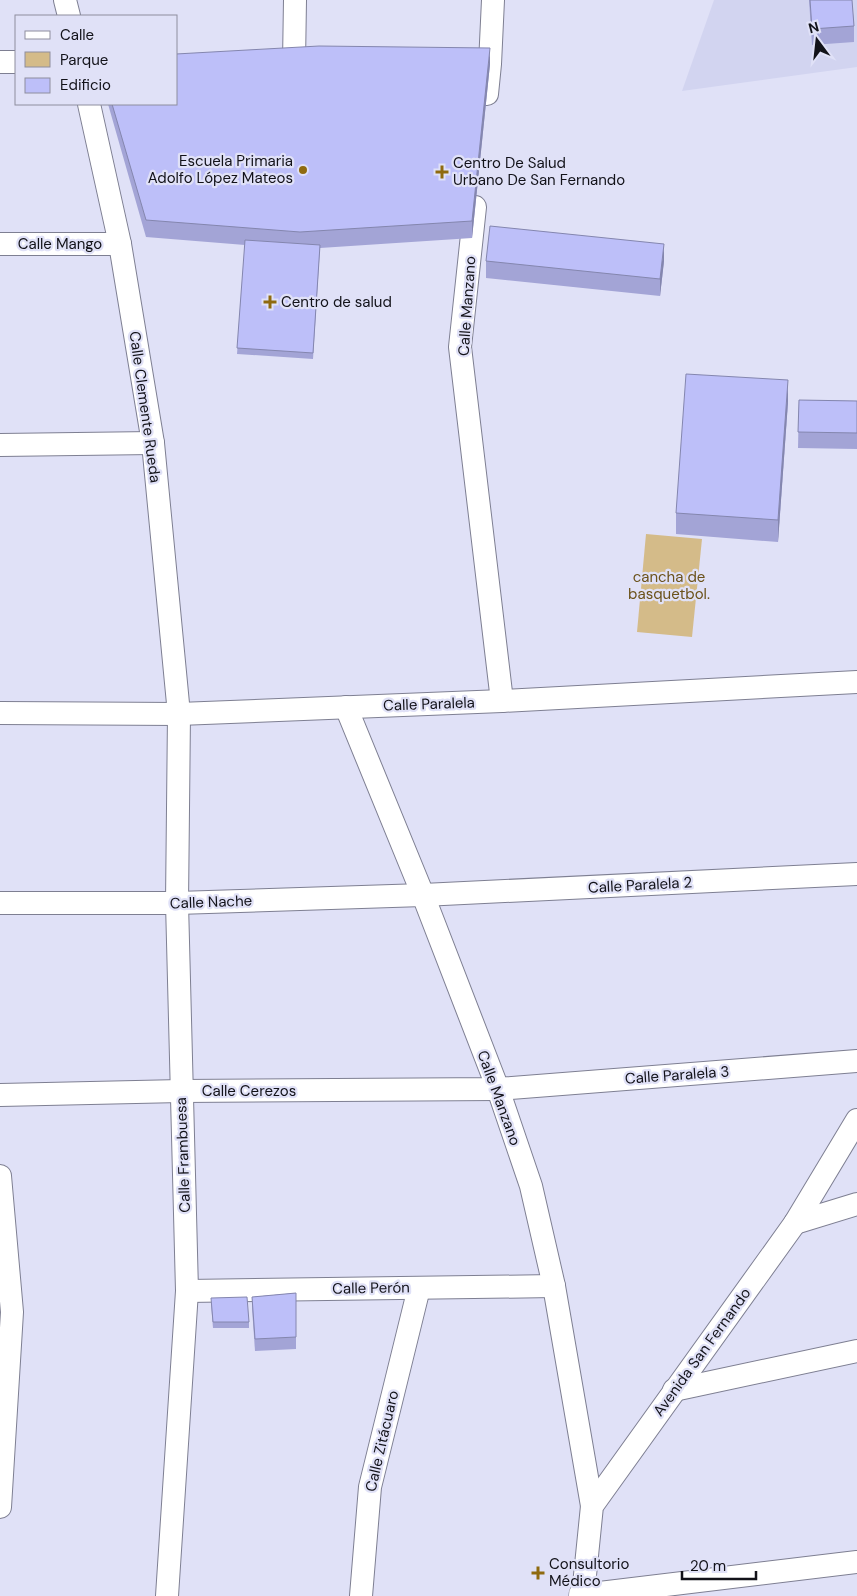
<svg xmlns="http://www.w3.org/2000/svg" width="857" height="1596" viewBox="0 0 857 1596" font-family="'DM Sans',sans-serif">
<rect width="100%" height="100%" fill="#e0e1f7"/>
<polygon fill="#d2d4f0" points="714,0 857,0 857,67 682,91"/>
<polygon fill="#d4bb89" points="646,534 702,539 692,637 637,632"/>
<g fill="none" stroke-linecap="round" stroke-linejoin="round">
<g stroke="#7e7f92" stroke-width="24">
<g id="minor">
<polyline points="65,0 69,16"/>
<polyline points="0,62 16,62"/>
<polyline points="294,62 295,0"/>
<polyline points="487,94 490,64 493,0"/>
<polyline points="89,104 120,244 153,443 179,714 177,903 187,1291 167,1596"/>
<polyline points="475,207 460,347 502,701"/>
<polyline points="0,244 120,244"/>
<polyline points="0,445 153,443"/>
<polyline points="346,707 423,895 498,1089 531,1186 554,1286 592,1506"/>
<polyline points="0,713 179,714 502,701 857,682"/>
<polyline points="0,903 177,903 423,895 857,874"/>
<polyline points="0,1095 181,1091 498,1089 857,1061"/>
<polyline points="857,1120 795,1223 592,1506 583,1595 857,1562"/>
<polyline points="0,1176 12,1312 0,1507"/>
<polyline points="795,1223 857,1204"/>
<polyline points="187,1291 554,1286"/>
<polyline points="674,1390 857,1351"/>
<polyline points="361,1596 370,1487 419,1288"/>
</g>
</g>
<g stroke="#7e7f92" stroke-width="29">
<polyline id="tertiary" points="583,1596 583,1595"/>
</g>
<use href="#minor" stroke="#fff" stroke-width="22"/>
<use href="#tertiary" stroke="#fff" stroke-width="28"/>
</g>
<g fill="#a3a4d6">
<polygon points="809,0 852,0 854,26 854,42 812,45"/>
<polygon points="490,64 472,238 320,248 313,359 237,354 245,245 146,237 108,104 176,104"/>
<polygon points="486,261 664,261 660,296 486,278"/>
<polygon points="799,400 857,401 857,449 798,448"/>
<polygon points="788,402 778,542 676,534 676,513"/>
<polygon points="296,1293 296,1349 255,1351 252,1308 252,1297"/>
<polygon points="211,1304 249,1322 249,1328 213,1328"/>
</g>
<g fill="#8486ae">
<polygon points="490,48 490,64 472,238 472,221"/>
<polygon points="664,244 664,261 660,296 660,279"/>
<polygon points="788,380 788,402 778,542 778,520"/>
</g>
<g fill="#bdbff9" stroke="#8486ae">
<polygon points="810,0 852,0 854,26 812,29"/>
<polygon points="319,46 490,48 472,221 300,232 146,220 112,104 176,104 176,54"/>
<polygon points="490,226 664,244 660,279 486,261"/>
<polygon points="245,240 320,245 313,353 237,348"/>
<polygon points="686,374 788,380 778,520 676,513"/>
<polygon points="799,400 857,401 857,433 798,432"/>
<polygon points="296,1293 296,1337 255,1339 252,1297"/>
<polygon points="247,1297 249,1322 213,1322 211,1298"/>
</g>
<g fill="#8f6a0f" stroke="#e0e1f7" stroke-width="2">
<circle cx="303" cy="170" r="5"/>
<path d="M439.5 164.5h5v5h5v5h-5v5h-5v-5h-5v-5h5z"/>
<path d="M267.5 294.5h5v5h5v5h-5v5h-5v-5h-5v-5h5z"/>
<path d="M535.5 1565.5h5v5h5v5h-5v5h-5v-5h-5v-5h5z"/>
</g>
<g text-anchor="middle" stroke-width="4.5" stroke-linejoin="round" paint-order="stroke">
<g font-size="15" fill="#121219" stroke="#e0e1f7" text-anchor="start">
<text x="293" y="166" text-anchor="end">Escuela Primaria<tspan x="293" dy="17">Adolfo López Mateos</tspan></text>
<text x="453" y="168">Centro De Salud<tspan x="453" dy="17">Urbano De San Fernando</tspan></text>
<text x="281" y="307">Centro de salud</text>
<text x="549" y="1569">Consultorio<tspan x="549" dy="17">Médico</tspan></text>
</g>
<g font-size="15" fill="#121219" stroke="#e0e1f7">
<text x="60" y="249">Calle Mango</text>
<text transform="translate(467 306) rotate(-86)" y="5">Calle Manzano</text>
<text transform="translate(145 407) rotate(82)" y="5">Calle Clemente Rueda</text>
<text transform="translate(429 704) rotate(-2)" y="5">Calle Paralela</text>
<text transform="translate(640 885) rotate(-3)" y="5">Calle Paralela 2</text>
<text transform="translate(211 902) rotate(-2)" y="5">Calle Nache</text>
<text transform="translate(677 1075) rotate(-4)" y="5">Calle Paralela 3</text>
<text x="249" y="1096">Calle Cerezos</text>
<text transform="translate(499 1098) rotate(70)" y="5">Calle Manzano</text>
<text transform="translate(183 1155) rotate(-92)" y="5">Calle Frambuesa</text>
<text transform="translate(371 1288) rotate(-1)" y="5">Calle Perón</text>
<text transform="translate(702 1352) rotate(-54)" y="5">Avenida San Fernando</text>
<text transform="translate(382 1441) rotate(-77)" y="5">Calle Zitácuaro</text>
</g>
<g font-size="15" fill="#6b521b" stroke="#e0e1f7">
<text x="669" y="582">cancha de<tspan x="669" dy="17">basquetbol.</tspan></text>
</g>
</g>
<rect x="15" y="15" width="162" height="90" fill="#e0e1f7" stroke="#8e8e9e"/>
<rect x="25" y="31" width="25" height="8" fill="#ffffff" stroke="#8e8e9e"/>
<text x="60" y="40" font-size="15" fill="#121219">Calle</text>
<rect x="25" y="52" width="25" height="15" fill="#d4bb89" stroke="#8e8e9e"/>
<text x="60" y="65" font-size="15" fill="#121219">Parque</text>
<rect x="25" y="78" width="25" height="15" fill="#bdbff9" stroke="#8e8e9e"/>
<text x="60" y="90" font-size="15" fill="#121219">Edificio</text>
<g transform="translate(817 40) rotate(345)" stroke="#e0e1f7" stroke-width="4" paint-order="stroke">
<path d="M0-4L9 19L0 12L-9 19Z" fill="#121219"/>
<text y="-8" font-size="14" font-weight="bold" text-anchor="middle" fill="#121219">N</text>
</g>
<path d="M682 1571v8h74v-8" fill="none" stroke="#121219" stroke-width="2.5"/>
<text x="690" y="1571" font-size="15" fill="#121219" stroke="#e0e1f7" stroke-width="4" paint-order="stroke">20 m</text>
</svg>
